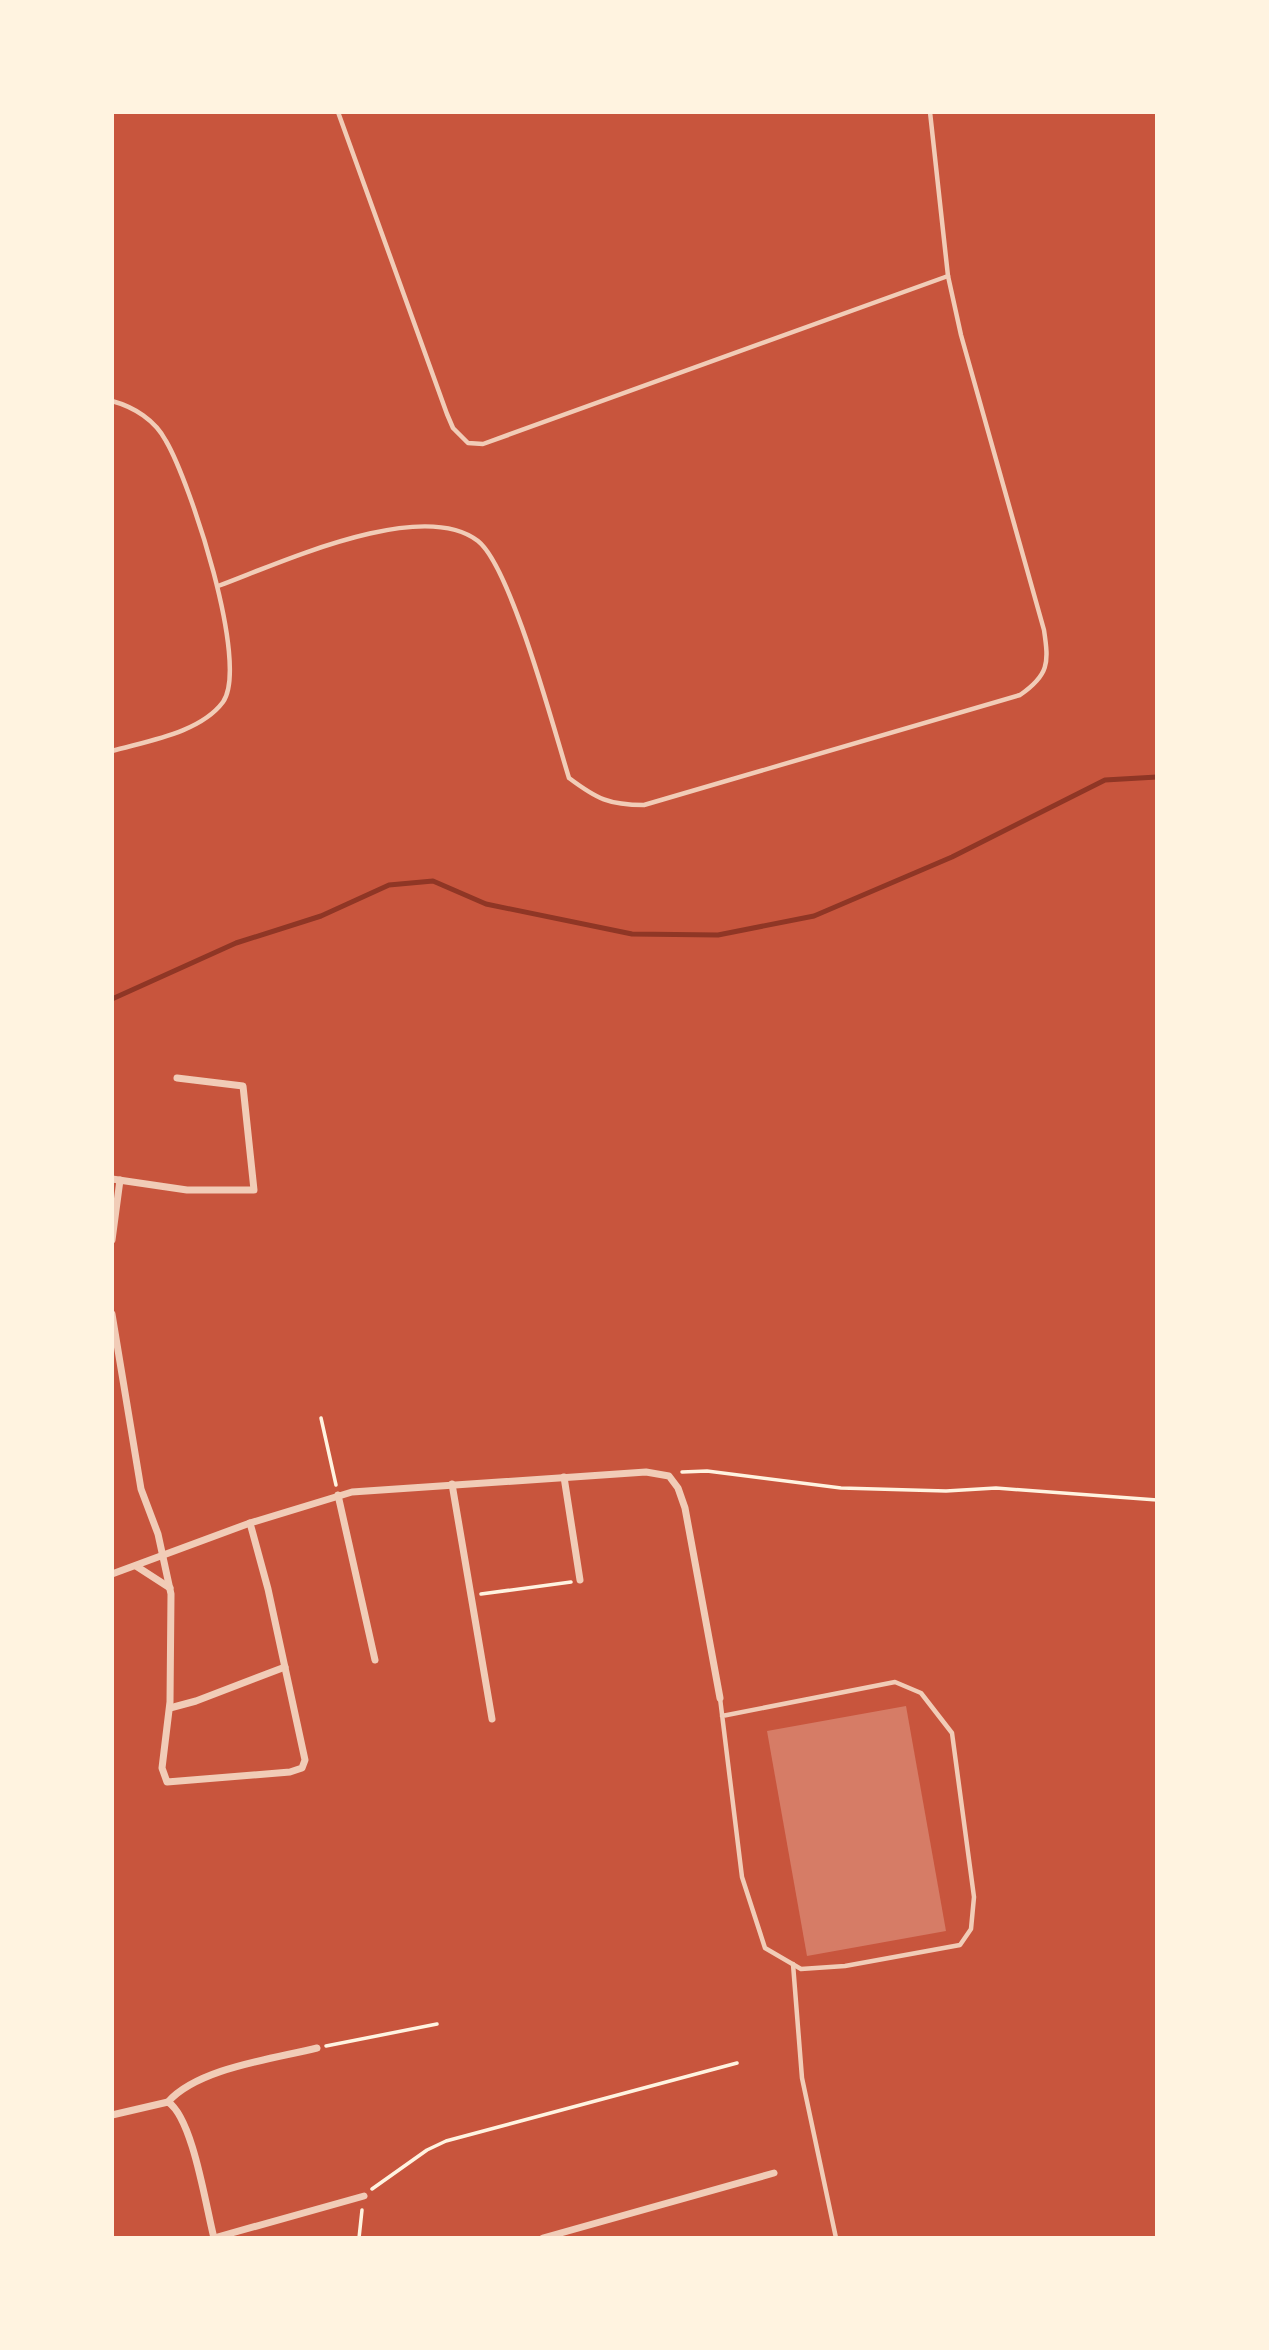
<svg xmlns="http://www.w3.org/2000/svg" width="1269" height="2350" viewBox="0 0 1269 2350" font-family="'PT Sans',sans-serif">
<rect width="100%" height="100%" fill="#c8553d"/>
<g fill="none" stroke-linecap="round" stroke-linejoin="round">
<polyline stroke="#8f3625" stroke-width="5" points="112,999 236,943 321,916 389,885 433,881 486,904 632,934 718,935 814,916 952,857 1105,780 1157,777"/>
</g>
<polygon fill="#d67c66" points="906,1706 946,1931 807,1956 767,1731"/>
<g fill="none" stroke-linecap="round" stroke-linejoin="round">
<g stroke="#fff3e0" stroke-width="3.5">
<polyline points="321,1418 336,1485"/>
<polyline points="682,1472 707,1471 841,1488 946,1491 996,1488 1157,1500"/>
<polyline points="481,1594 571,1582"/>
<polyline points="326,2046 437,2024"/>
<polyline points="372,2189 427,2150 446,2141 737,2063"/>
<polyline points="359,2238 362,2210"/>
</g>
<g stroke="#f1ccb7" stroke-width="4.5">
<polyline points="338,112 447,414 453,428 468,443 483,444 948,276"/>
<path d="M112,401C134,407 155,420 166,441C190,482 250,664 223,702C200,733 147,741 112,751"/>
<path d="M218,586C278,564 421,497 478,541C511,567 554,730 569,778C597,799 609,805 644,805L1020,695C1049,675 1049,663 1044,630L961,335L948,276L930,112"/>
<polyline points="720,1698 742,1877 765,1948 801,1969 845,1966 960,1945 971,1929 974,1897 952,1733 921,1693 895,1682 722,1716"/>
<polyline points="793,1964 802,2078 836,2238"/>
</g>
<g stroke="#f1ccb7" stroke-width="7">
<polyline points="112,1179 187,1190 254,1190 243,1086 177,1078"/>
<polyline points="112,1240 120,1180"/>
<polyline points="112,1314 141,1489 158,1534 171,1594 170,1702 162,1768 167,1782 290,1772 302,1768 305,1760 268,1589 250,1523"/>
<polyline points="564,1477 580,1580"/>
<polyline points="452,1484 492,1719"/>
<polyline points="338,1495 375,1660"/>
<polyline points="136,1566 170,1588"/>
<polyline points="112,1574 250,1523 352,1492 646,1472 669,1476 678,1488 685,1508 720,1698"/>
<polyline points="170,1708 196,1701 285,1667"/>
<path d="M168,2102C198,2068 273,2059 317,2048"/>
<path d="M112,2115L168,2102C193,2118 206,2208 214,2238"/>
<polyline points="214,2238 364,2196"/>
<polyline points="543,2238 774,2173"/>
</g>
</g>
<rect width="1269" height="2350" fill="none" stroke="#fff3e0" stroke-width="228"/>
</svg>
